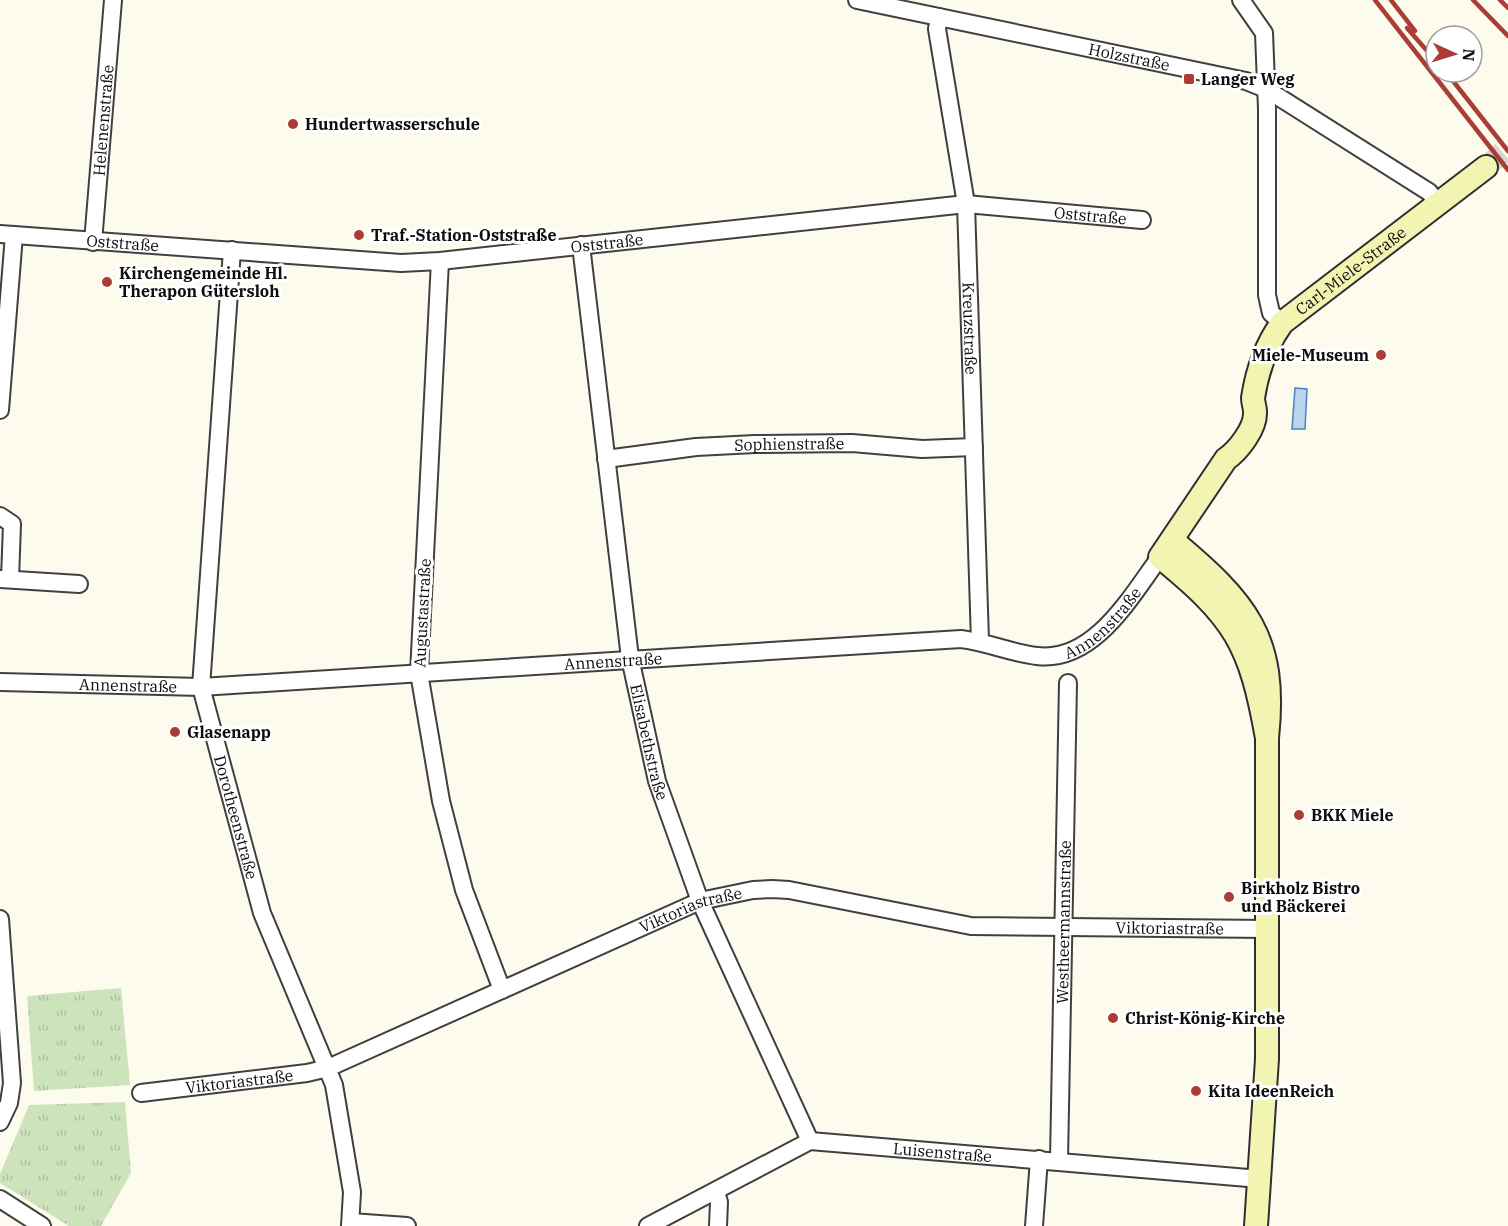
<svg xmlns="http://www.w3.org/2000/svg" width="1508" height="1226" viewBox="0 0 1508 1226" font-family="'IBM Plex Serif',serif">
<defs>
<pattern id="grass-tufts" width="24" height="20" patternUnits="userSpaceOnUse" patternTransform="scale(1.5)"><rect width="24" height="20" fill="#cce3bc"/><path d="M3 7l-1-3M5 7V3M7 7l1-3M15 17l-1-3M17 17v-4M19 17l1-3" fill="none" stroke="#aec2a0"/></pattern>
</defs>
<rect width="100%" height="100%" fill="#fdfbee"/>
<g fill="url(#grass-tufts)">
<polygon points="121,988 130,1085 34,1091 27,996"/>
<polygon points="125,1102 131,1173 101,1226 69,1226 0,1183 0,1174 29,1105"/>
</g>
<polygon fill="#b9d4ee" stroke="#4a82bb" stroke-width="1.5" points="1295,388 1307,389 1305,429 1292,429"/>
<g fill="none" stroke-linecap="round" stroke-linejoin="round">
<polyline stroke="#d9d7cc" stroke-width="22" stroke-dasharray="22 11" stroke-linecap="butt" points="1486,167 1508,148"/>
<g stroke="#404040" stroke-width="20">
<g id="street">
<path id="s1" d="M857,0L1246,81L1266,89L1429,192L1439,204"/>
<polyline points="1241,0 1264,33 1267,109 1267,295 1271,313 1282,323"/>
<path id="s2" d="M939,17L937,29L966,204L980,641"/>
<path id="s3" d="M0,234L401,263L440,261L966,204L1142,220"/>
<path id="s4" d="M93,242L113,0"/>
<path id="s5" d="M581,245L630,658L657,781L700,901L810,1141"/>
<path id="s6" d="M232,250L201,687L262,913L334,1085L352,1192L350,1226"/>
<polyline points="440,261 419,673 441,801 464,890 502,990"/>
<polyline points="0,410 14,235"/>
<path id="s7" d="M606,459L696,447L755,444L852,443L922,449L974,447"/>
<polyline points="0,516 12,524 10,579"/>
<polyline points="0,579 79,584"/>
<path id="s8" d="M0,682L201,687L961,639C987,642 1011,653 1037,656C1094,663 1131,596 1160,557"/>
<polyline points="0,919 12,1083 9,1103 0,1122"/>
<path id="s9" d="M141,1093L307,1073L328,1068L700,901L753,890L772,889L789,890L971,926L1268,929"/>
<path id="s10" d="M1059,1160L1068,683"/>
<polyline points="716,1192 719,1202 718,1226"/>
<polyline points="0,1199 42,1226"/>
<polyline points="351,1222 407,1226"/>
<path id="s11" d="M648,1226L810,1141L1260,1179"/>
<polyline points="1034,1226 1039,1159"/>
</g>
</g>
<g stroke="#2f2f2f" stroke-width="26">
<g id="secondary">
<path d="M1172,540C1246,602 1278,637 1267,738V1059L1256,1226"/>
<path id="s12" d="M1267,738C1250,643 1235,618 1160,557L1226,459C1238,451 1256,428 1255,412C1255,407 1253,403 1253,398C1257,372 1266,345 1282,323L1486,167"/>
</g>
</g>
<use href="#street" stroke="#fff" stroke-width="16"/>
<use href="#secondary" stroke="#f4f4b2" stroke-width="22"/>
<g stroke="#aa3e37" stroke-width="4.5">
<polyline points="1375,0 1508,170"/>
<polyline points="1391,0 1415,31"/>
<polyline points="1473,0 1508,36"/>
<polyline points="1500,0 1508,8"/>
<polyline points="1407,28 1436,61"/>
<polyline points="1446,72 1508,151"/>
</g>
</g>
<g fill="#aa3e37" stroke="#fff" stroke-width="2">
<rect x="1183" y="73" width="12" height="12" rx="3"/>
<circle cx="293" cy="124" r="6"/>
<circle cx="359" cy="235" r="6"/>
<circle cx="107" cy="282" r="6"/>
<circle cx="1381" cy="355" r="6"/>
<circle cx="175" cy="732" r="6"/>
<circle cx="1299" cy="815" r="6"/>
<circle cx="1229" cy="897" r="6"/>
<circle cx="1113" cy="1018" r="6"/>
<circle cx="1196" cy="1091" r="6"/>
</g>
<g text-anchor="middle" stroke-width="6" stroke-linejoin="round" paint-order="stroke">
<g font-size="16" fill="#0d0d0d" stroke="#fff">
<text dy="6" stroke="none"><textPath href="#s1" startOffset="278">Holzstraße</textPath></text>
<text dy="6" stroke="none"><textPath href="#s4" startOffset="122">Helenenstraße</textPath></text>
<text dy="6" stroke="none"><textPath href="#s3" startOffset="1095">Oststraße</textPath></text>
<text dy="6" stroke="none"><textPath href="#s3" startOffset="609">Oststraße</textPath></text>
<text dy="6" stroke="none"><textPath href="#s3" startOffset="123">Oststraße</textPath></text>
<text dy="6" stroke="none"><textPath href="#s12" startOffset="574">Carl-Miele-Straße</textPath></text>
<text dy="6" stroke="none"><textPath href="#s2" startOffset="314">Kreuzstraße</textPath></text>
<text dy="6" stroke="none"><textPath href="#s7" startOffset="184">Sophienstraße</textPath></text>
<text transform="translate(422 613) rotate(-87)" y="6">Augustastraße</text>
<text dy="6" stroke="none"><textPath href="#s8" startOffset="1118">Annenstraße</textPath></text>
<text dy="6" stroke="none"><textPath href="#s8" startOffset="614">Annenstraße</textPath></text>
<text dy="6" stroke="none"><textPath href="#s8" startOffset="128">Annenstraße</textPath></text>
<text dy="6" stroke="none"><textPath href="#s5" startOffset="502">Elisabethstraße</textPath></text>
<text dy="6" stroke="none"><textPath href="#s6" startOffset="573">Dorotheenstraße</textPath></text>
<text dy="6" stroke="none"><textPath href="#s9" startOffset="585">Viktoriastraße</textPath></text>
<text dy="6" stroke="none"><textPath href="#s10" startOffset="238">Westheermannstraße</textPath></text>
<text dy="6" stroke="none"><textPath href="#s9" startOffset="1071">Viktoriastraße</textPath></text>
<text dy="6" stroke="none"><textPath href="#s9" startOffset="99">Viktoriastraße</textPath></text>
<text dy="6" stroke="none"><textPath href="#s11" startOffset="316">Luisenstraße</textPath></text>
</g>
<g font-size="16" font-weight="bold" fill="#0d0d0d" stroke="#fff" text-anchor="start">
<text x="1201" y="85">Langer Weg</text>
<text x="305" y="130">Hundertwasserschule</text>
<text x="371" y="241">Traf.-Station-Oststraße</text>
<text x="119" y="279">Kirchengemeinde Hl.<tspan x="119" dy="18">Therapon Gütersloh</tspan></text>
<text x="1369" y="361" text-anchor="end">Miele-Museum</text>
<text x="187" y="738">Glasenapp</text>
<text x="1311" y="821">BKK Miele</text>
<text x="1241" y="894">Birkholz Bistro<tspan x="1241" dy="18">und Bäckerei</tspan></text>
<text x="1125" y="1024">Christ-König-Kirche</text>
<text x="1208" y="1097">Kita IdeenReich</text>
</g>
</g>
<g transform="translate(1454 54) rotate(94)"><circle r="28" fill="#ffffff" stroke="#9e9e9e" stroke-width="1.5"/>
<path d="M0-4.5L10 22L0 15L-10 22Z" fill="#aa3e37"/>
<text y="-9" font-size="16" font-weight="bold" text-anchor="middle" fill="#0d0d0d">N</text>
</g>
</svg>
